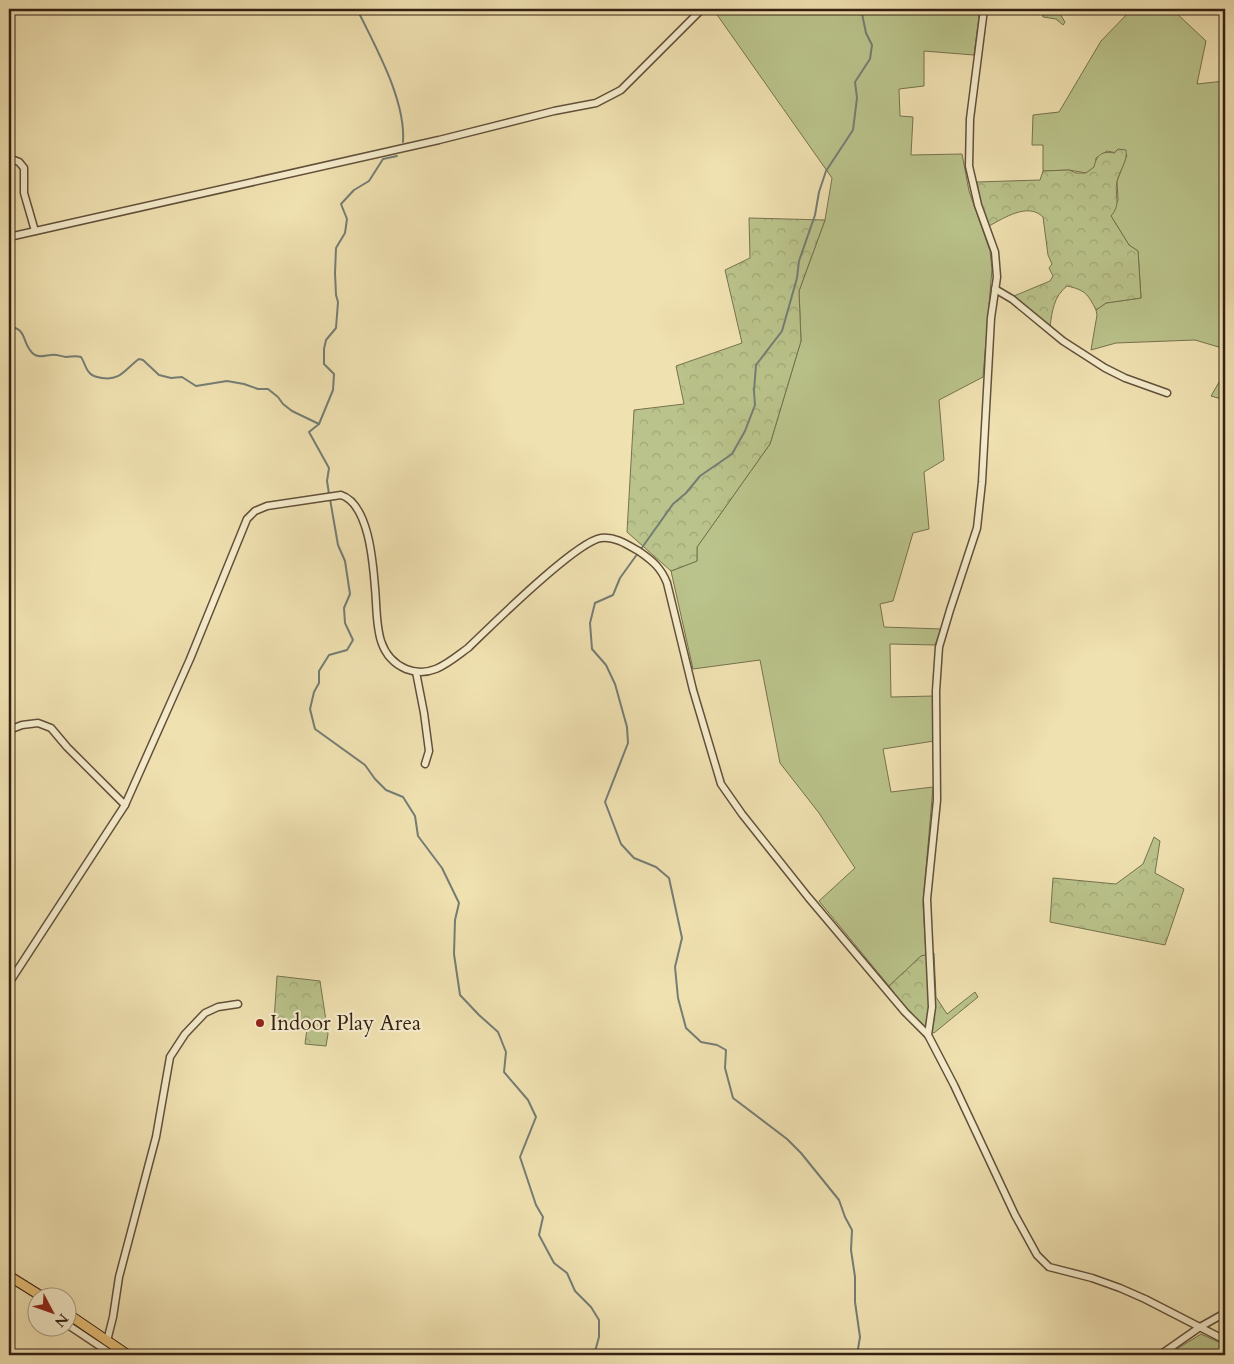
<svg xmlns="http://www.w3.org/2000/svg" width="1234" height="1364" viewBox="0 0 1234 1364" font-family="Cardo,serif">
<defs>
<pattern id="forest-crowns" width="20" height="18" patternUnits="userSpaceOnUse" patternTransform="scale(1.25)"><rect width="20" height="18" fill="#bac38b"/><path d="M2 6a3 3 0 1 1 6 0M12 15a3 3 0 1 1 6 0" fill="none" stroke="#a0a777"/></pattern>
</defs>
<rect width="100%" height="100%" fill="#f0e1b1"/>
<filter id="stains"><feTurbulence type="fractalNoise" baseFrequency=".004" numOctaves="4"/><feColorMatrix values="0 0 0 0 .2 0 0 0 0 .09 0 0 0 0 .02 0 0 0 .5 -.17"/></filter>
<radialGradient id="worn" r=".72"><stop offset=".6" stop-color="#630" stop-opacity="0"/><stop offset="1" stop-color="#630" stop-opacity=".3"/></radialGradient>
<g fill="#bac38b" stroke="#76724f">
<polygon points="713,9 980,9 974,55 924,51 924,86 899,89 900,116 913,117 911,155 962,154 969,191 990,251 992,269 983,377 939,400 944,460 924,472 929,529 913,533 893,601 880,604 884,627 941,629 935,645 890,644 891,697 934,696 934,741 883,749 891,792 933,787 923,904 926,955 921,956 889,986 819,901 855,868 819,813 780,763 760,660 693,669 671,571 697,561 697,547 770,444 801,341 799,291 825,220 832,178"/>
<polygon points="1132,9 1172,9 1206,41 1197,84 1225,81 1225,344 1222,348 1195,340 1116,343 1091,350 1097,315 1096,310 1106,303 1141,298 1138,251 1129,245 1111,216 1118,200 1117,181 1127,155 1107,151 1096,158 1095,167 1086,173 1069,170 1043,171 1043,145 1032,145 1033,115 1059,112 1101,41"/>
<polygon points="1201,1334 1225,1345 1225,1355 1167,1355"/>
</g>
<g fill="url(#forest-crowns)" stroke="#76724f">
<polygon points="1040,9 1057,9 1065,22 1063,25 1056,19 1043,17"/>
<path d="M1118,149L1126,150C1128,160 1120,170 1117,181C1114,196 1122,203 1111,216L1129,245L1138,251L1141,298L1106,303L1096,310C1088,294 1085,290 1067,286C1054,296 1052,311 1050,327L1014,296L1050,281L1053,276L1049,268L1052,264L1048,255L1043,217C1028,202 1004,218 989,226L983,213L977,182L1040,180L1043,171L1069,170L1076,173H1086L1094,167C1097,154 1102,151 1114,153Z"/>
<polygon points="749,218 825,220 799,291 801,341 770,444 697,547 697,561 671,571 627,532 634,410 684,404 676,366 742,343 725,270 750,258"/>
<polygon points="1225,372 1225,400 1211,396"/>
<polygon points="1154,837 1160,841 1155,873 1184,889 1165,945 1050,922 1053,878 1116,884 1143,864"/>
<path d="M934,953L936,997L947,1014L975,992L978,997L934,1033C915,1021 902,1004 889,986L921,956Z"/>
<polygon points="277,976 320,981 328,1034 326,1046 305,1044 308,1021 274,1021"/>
</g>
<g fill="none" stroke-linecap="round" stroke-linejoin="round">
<g stroke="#747d75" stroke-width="2">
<path d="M357,9C375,46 406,100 403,142"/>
<path d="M9,329L12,327C28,330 22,347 35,355C41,358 45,355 51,355C56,354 60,356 66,357C71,357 75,355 81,357C84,361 85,367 88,371C91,376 96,377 102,378C121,381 125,369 139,359L143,360L159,375L171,378L182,377L196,386L227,381L244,384L258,389H268L278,397L283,404L292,411L319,424"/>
<polyline points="329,494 327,481 329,468 309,432 319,424 333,390 334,374 324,364 324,349 326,340 336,328 338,302 336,295 335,273 336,248 345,233 347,219 341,204 354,190 369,181 383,159 397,156"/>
<polyline points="330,499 338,545 345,561 350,594 344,608 345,623 353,640 347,650 329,655 319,671 319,683 314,692 310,709 315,729 365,765 375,779 386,790 403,797 415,816 418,836 442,868 459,903 455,920 454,954 460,995 479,1015 498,1032 506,1052 504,1072 528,1100 536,1117 520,1157 536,1205 543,1217 539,1235 554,1263 567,1273 575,1291 591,1307 599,1320 599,1337 594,1355"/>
<polyline points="641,549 673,504 686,493 700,476 732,454 745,431 755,405 754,391 756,365 782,331 797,278 799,261 815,215 819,192 826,171 853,130 857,98 855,82 870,59 872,45 866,33 861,9"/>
<polyline points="638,553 620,578 613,595 595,603 590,623 592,649 606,665 615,684 627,727 628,743 605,802 621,844 634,858 656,867 669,878 682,938 675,967 678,998 686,1028 701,1042 717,1045 726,1050 725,1068 733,1098 787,1139 801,1153 839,1200 845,1217 852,1230 851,1250 855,1277 855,1302 860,1337 857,1355"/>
</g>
<g stroke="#62503a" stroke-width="9">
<g id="minor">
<polyline points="984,9 970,119 969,166 978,205 995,252 997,277 991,318 982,482 977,528 950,610 939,647 936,691 937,800 927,899 932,1007 928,1035 954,1085 1015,1215 1037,1255 1049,1267 1092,1278 1120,1288 1145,1299 1225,1340"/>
<polyline points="9,158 19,162 24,168 24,193 35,231"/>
<polyline points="9,237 439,140 554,111 596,103 621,90 702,9"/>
<polyline points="995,289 1012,299 1063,341 1105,368 1125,378 1167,393"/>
<polyline points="416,672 424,713 429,751 425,764"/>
<polyline points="9,730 22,725 38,723 51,728 67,747 125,805"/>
<path d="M9,983L125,805L190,659L247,519L255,511L267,506L341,495C369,504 373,563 375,588C378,618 373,655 406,669C431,679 449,662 468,648C490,627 575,542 601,538C615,536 628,545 640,552C653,561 661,568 667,583L693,690L721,784L742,814L808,897L905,1012L928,1035"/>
<polyline points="68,1325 113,1355"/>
<polyline points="107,1341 113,1317 119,1277 156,1137 170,1057 185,1034 205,1013 218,1007 238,1004"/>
<polyline points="1160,1355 1200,1327 1225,1313"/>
</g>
</g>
<g stroke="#332013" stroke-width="11">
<g id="highway">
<polyline points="9,1276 41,1296"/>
<polyline points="68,1314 128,1355"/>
</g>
</g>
<use href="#minor" stroke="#f5eccc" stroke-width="6"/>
<use href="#highway" stroke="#e8c078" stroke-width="9"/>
</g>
<circle fill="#8f2418" stroke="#f5eccc" stroke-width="2" cx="260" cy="1023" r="5"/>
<g text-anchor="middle" stroke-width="4.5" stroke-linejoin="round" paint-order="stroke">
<g font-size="21" fill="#332013" stroke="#f5eccc" text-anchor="start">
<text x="270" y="1030">Indoor Play Area</text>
</g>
</g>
<rect width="1234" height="1364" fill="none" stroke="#f0e1b1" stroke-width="30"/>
<rect x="10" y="10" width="1214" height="1344" fill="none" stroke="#332013" stroke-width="2.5"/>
<rect x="15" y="15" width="1204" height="1334" fill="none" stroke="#332013"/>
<g transform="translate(52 1312) rotate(131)"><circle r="24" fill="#f5eccc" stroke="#a79a82"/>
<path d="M0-4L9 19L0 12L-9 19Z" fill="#8f2418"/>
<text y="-8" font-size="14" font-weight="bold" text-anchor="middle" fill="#332013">N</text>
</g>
<rect width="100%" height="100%" filter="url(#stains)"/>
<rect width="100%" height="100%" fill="url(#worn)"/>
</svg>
